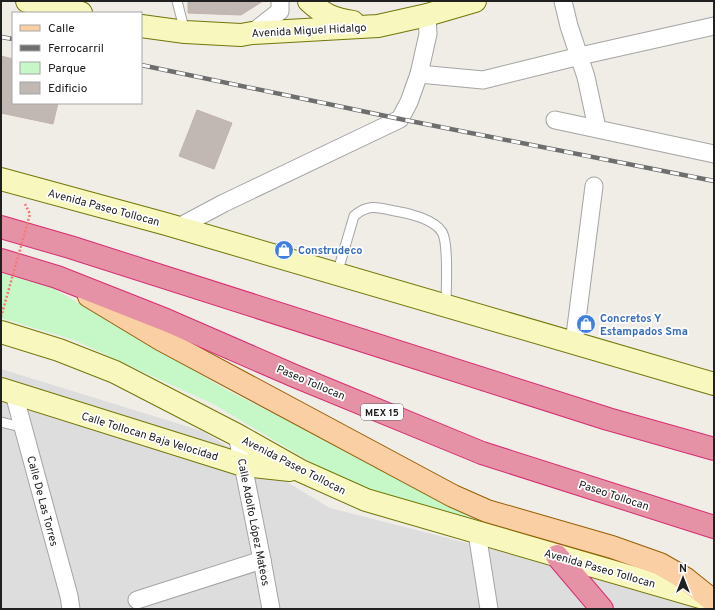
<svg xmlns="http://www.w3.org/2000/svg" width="715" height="610" viewBox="0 0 715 610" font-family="Overpass,sans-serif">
<rect width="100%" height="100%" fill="#f0ede7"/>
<polygon fill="#dedddd" points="1,369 202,431 330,508 533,560 699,609 1,609"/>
<polygon fill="#c6f8c7" points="1,273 51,287 225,389 439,497 475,521 356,489 215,405 74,340 1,318"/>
<g fill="#c1b8b3" stroke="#c2b3aa">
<polygon points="188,1 263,1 241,15 188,13"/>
<polygon points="1,56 13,59 13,103 58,103 53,124 1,113"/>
<polygon points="197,110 232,123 214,169 179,156"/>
</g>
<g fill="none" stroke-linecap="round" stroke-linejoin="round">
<g stroke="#a4a4a4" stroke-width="11">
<g id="lane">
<polyline points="177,1 185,32"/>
<path d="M337,274L354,216C368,204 377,207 395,211C408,213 434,219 442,232C449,243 446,290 446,306"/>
<polyline points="1,422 17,426"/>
</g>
</g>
<g stroke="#a4a4a4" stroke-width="19">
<g id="street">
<polyline points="563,1 569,26 586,77 597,128"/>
<polyline points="252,33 280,11 280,1"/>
<polyline points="419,74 483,80 580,56 714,26"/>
<polyline points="555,120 714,154"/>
<polyline points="177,228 224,203 400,119 409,102 419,74 428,34 427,15"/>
<polyline points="574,343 594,186"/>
<polyline points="14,394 69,596 71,609"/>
<polyline points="237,435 262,560 271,609"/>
<polyline points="477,533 489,609"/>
<polyline points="137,600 262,560"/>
</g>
</g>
<g stroke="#717609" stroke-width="24">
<g id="secondary">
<polyline points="27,1 81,13"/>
<path d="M309,1C324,15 333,19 353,22"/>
<polyline points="141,26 185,32 241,35 252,33 378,26 427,15 475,1"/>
<polyline points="1,179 166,224 714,384"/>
<polyline points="1,332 59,350 115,372 237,435 301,471 366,500 714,601"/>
<polyline points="1,389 243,465 290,470"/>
</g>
</g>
<g stroke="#975e05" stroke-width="24">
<polyline id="primary" points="89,296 162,340 453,496 487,511 612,547 660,564 686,579 712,600"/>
</g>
<g stroke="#d62d71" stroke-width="24">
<g id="highway">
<polyline points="1,227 70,247 608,419 714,449"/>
<polyline points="1,260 57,277 166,320 297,377 482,453 714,527"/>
<polyline points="557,556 602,609"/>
</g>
</g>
<polyline stroke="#f57873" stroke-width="2.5" stroke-dasharray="2 2" stroke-linecap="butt" points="25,204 30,214"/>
<use href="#lane" stroke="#fff" stroke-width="9"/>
<use href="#street" stroke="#fff" stroke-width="17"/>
<use href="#secondary" stroke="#f8f7be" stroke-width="22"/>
<use href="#primary" stroke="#f9cfa3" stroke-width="22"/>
<use href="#highway" stroke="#e592a6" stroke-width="22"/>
<g stroke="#6e6e6e" stroke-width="4.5">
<g id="rail">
<polyline points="1,37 13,39"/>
<polyline points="141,65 400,119 714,181"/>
</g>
</g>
<use href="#rail" stroke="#fff" stroke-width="3" stroke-dasharray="9" stroke-linecap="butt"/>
<polyline stroke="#f57873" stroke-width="2.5" stroke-dasharray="2 2" stroke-linecap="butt" points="1,317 30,214"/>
</g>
<defs>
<g id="shop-disc" transform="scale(1)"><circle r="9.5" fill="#3f7fe0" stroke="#fff"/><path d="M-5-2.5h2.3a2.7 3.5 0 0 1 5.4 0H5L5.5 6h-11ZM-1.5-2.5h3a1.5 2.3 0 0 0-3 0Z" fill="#fff"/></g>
</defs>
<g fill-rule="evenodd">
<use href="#shop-disc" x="284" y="250"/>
<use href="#shop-disc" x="586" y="324"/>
</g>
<g text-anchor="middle" stroke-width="3.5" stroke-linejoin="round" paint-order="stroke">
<rect fill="#fff" stroke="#636363" stroke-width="1" x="361" y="404" width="42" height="16" rx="3"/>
<g font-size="10" font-weight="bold" fill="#202020">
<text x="382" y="416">MEX 15</text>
</g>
<g font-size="11" fill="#202020" stroke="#fff">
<text transform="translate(309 30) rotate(-3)" y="4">Avenida Miguel Hidalgo</text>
<text transform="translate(104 207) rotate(15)" y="4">Avenida Paseo Tollocan</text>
<text transform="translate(311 382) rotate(23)" y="4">Paseo Tollocan</text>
<text transform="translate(150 436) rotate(17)" y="4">Calle Tollocan Baja Velocidad</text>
<text transform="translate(294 465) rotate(27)" y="4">Avenida Paseo Tollocan</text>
<text transform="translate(614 495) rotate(18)" y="4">Paseo Tollocan</text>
<text transform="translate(43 501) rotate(75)" y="4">Calle De Las Torres</text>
<text transform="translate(254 522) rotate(79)" y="4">Calle Adolfo López Mateos</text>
<text transform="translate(600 568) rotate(16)" y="4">Avenida Paseo Tollocan</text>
</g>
<g font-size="11" font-weight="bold" fill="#366cbe" stroke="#fff" text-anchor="start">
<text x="298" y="254">Construdeco</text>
<text x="600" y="322">Concretos Y<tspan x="600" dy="13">Estampados Sma</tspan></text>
</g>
</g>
<rect width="715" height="610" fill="none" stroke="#202020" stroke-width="4"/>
<rect x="12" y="12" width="130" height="92" fill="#ffffff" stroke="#a6a6a6"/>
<rect x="20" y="25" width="20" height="6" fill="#f9cfa3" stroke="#a6a6a6"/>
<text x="48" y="32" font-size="12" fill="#202020">Calle</text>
<rect x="20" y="45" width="20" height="6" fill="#6e6e6e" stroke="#a6a6a6"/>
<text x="48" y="52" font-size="12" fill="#202020">Ferrocarril</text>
<rect x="20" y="62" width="20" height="12" fill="#c6f8c7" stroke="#a6a6a6"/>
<text x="48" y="72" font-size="12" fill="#202020">Parque</text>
<rect x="20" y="82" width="20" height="12" fill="#c1b8b3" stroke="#a6a6a6"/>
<text x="48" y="92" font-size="12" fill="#202020">Edificio</text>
<g transform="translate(683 578)" stroke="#ffffff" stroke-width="3" paint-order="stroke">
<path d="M0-3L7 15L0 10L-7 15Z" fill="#202020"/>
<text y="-6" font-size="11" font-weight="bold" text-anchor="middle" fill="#202020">N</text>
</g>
</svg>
